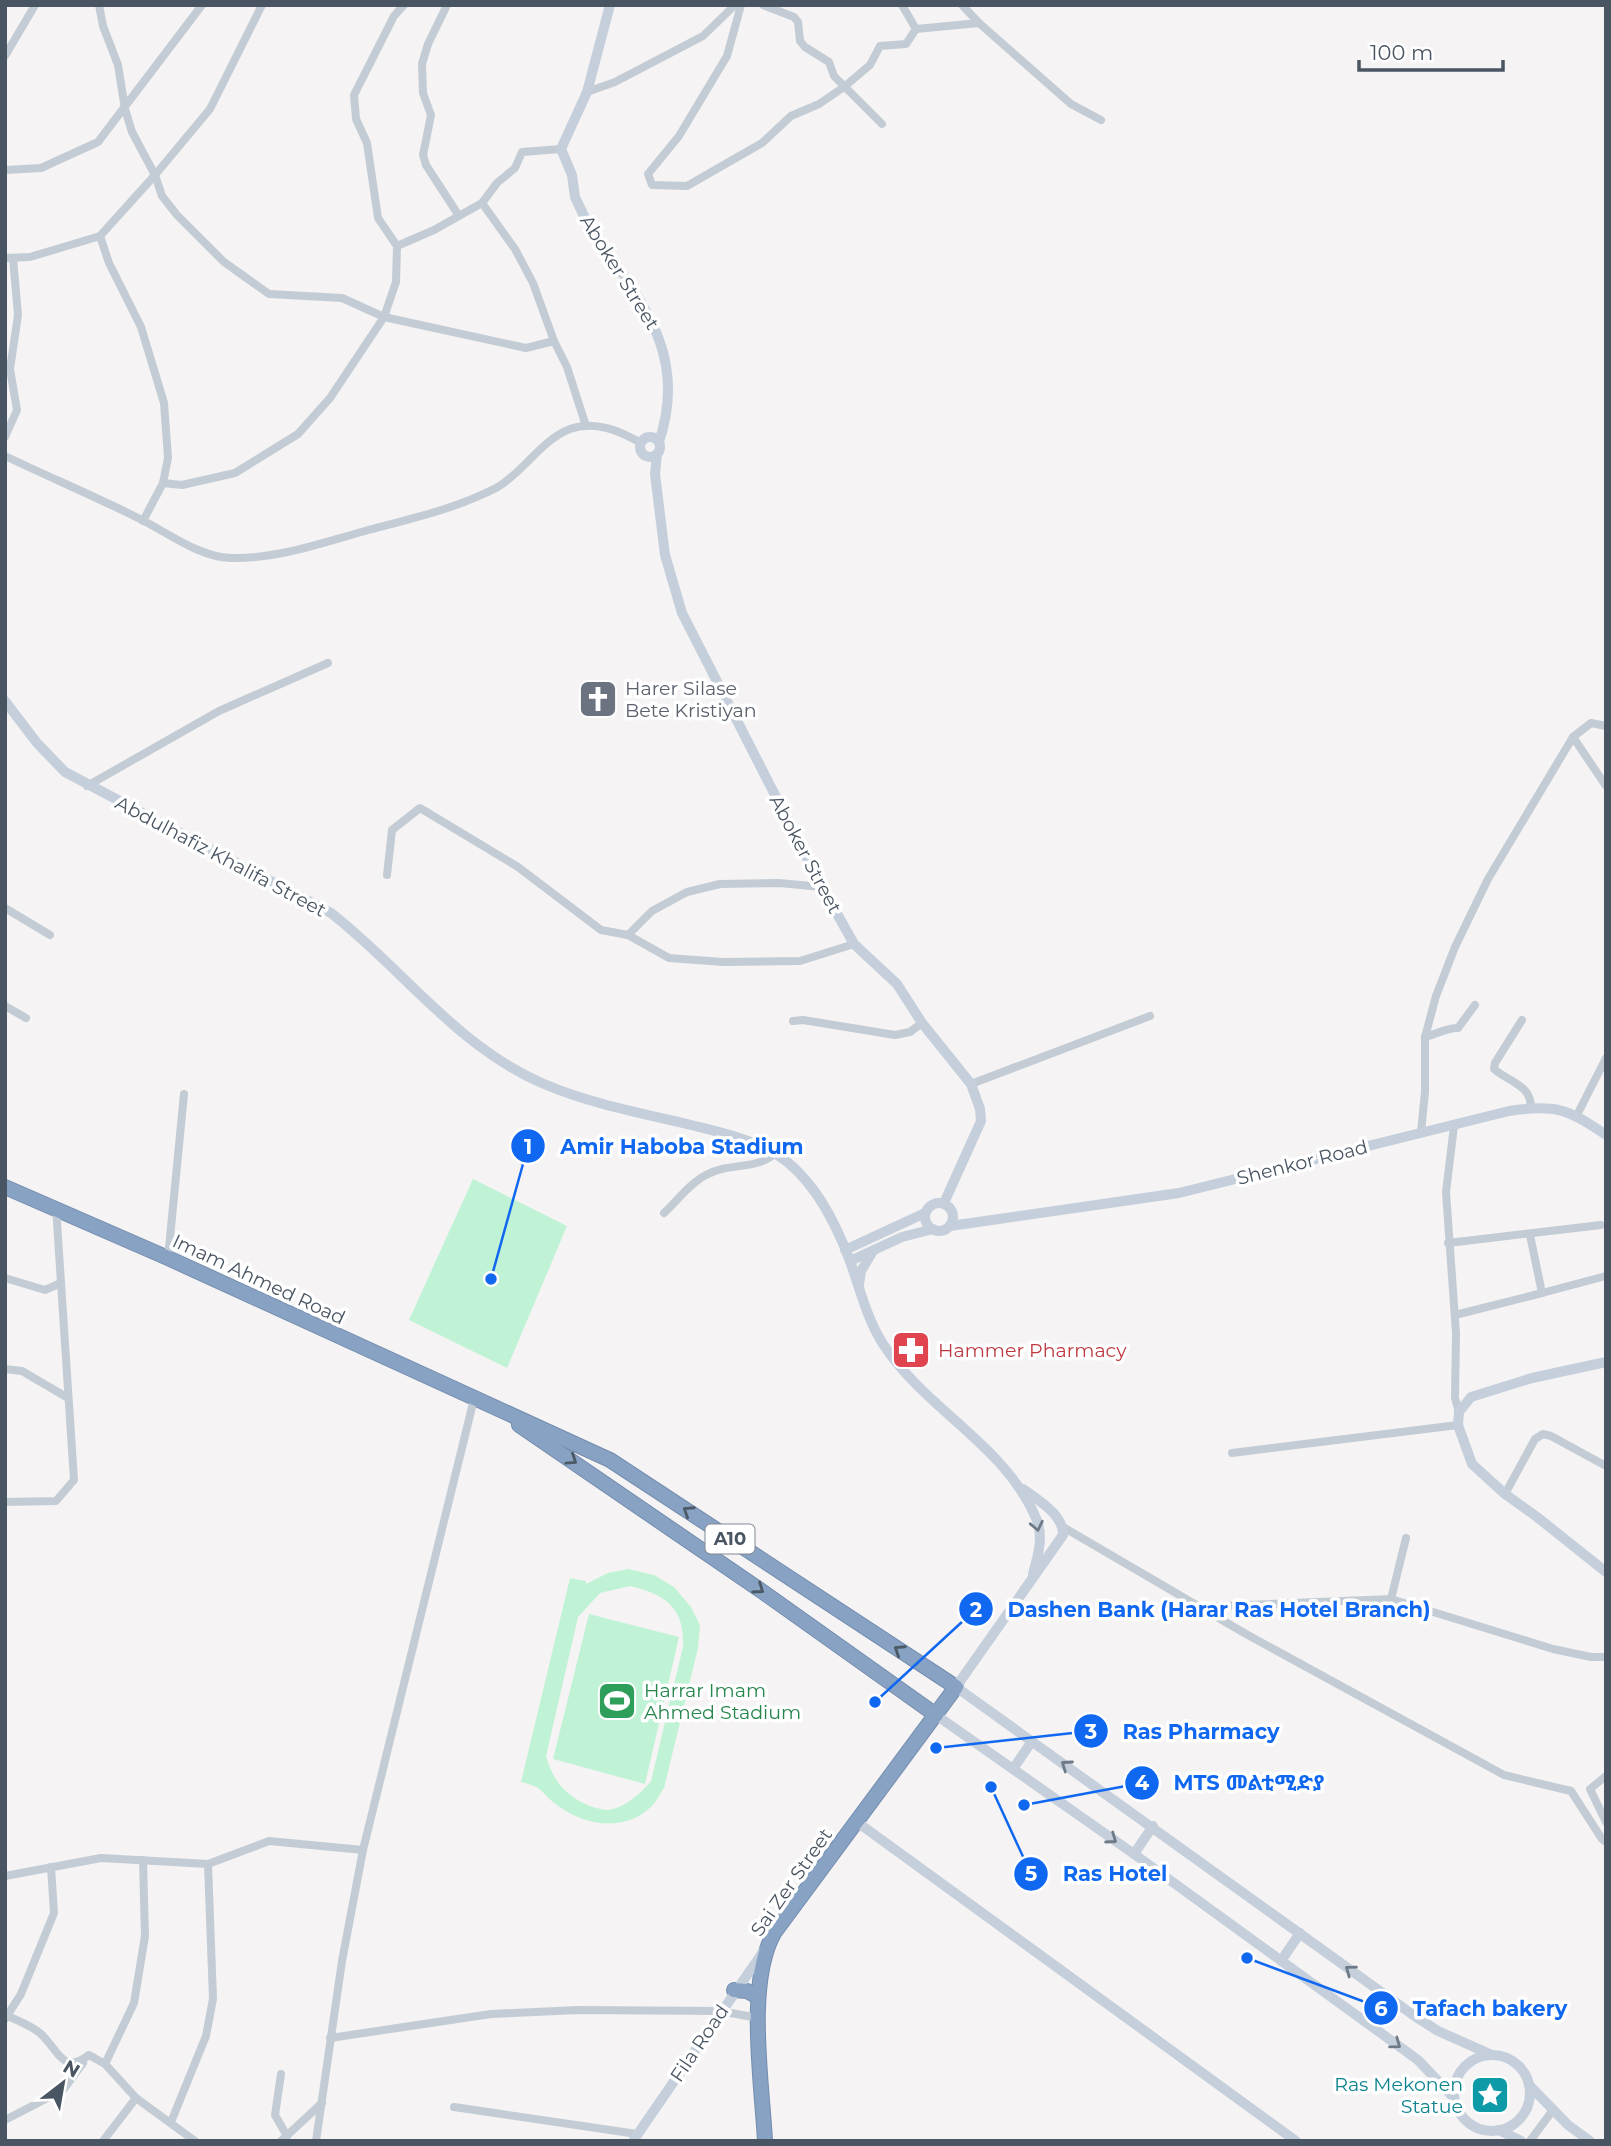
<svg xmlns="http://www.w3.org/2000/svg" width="1611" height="2146" viewBox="0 0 1611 2146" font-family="Montserrat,'Noto Sans Ethiopic',sans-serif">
<rect width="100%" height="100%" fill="#f5f3f3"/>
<g fill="#c0f3d6" fill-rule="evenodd">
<polygon points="473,1179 567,1226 507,1368 409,1320"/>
<path d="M628,1569L654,1575L674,1587L691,1607L700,1625L698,1648L664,1788C660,1793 657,1801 652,1806C624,1833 585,1826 557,1805C539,1792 546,1788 521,1782L570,1578L586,1581V1584L608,1573ZM630,1586C665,1594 685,1608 683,1647L651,1781C640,1794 624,1809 606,1810C605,1810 597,1808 596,1808C569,1800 553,1782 546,1756L578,1617L600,1593Z"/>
<polygon points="589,1614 679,1637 645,1784 553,1759"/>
</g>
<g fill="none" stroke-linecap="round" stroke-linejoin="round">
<g stroke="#738daf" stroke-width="16">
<g id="highway">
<path d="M5,1187L168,1258L610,1460L956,1687L774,1933C746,1983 762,2083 765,2141"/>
<polyline points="519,1425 763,1592 936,1715"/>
<polyline points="734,1990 747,1991 758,1997"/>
</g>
</g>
<g stroke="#c3ccd4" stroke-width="8">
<polyline points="99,5 103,26 118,65 125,109 132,132 155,175 162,196 177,215 224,262 269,294 342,298 384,317 526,348 554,341 567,367 586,426"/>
<polyline points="447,5 428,44 422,64 423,93 431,115 423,155 426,165 459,216"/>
<polyline points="741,5 727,56 679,136 648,174 652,185 687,186 762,143 791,116 819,104 844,87 870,65 880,46 906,44 916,29"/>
<polyline points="763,5 794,17 798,22 800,41 805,47 829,62 834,76 882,124"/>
<polyline points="902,5 916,29"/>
<polyline points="962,5 979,23 1071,104 1101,120"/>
<polyline points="916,29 979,23"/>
<polyline points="5,56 35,5"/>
<polyline points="587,92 615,82 703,36 735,5"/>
<polyline points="5,170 41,168 98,142 202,5"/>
<polyline points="482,203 515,249 533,283 554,341"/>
<polyline points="397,246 378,218 367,143 356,119 354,95 394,16 404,5"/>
<polyline points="5,258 30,257 100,236"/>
<polyline points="5,437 17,410 10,369 18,315 13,258"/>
<path d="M5,456C51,478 99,498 144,521C171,535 200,557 231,558C278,559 321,543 365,531C410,519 455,509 496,488C523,473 541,440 570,429C595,420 620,431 641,443"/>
<polyline points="163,483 182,485 235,473 298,434 330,398 384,317 396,282 397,246 434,230 482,203 497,183 515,168 522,152 561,149"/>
<polyline points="143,521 163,483 168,458 164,403 141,327 109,263 100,236 155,175 210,109 262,5"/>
<polyline points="1573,737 1606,786"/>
<polyline points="87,786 219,711 328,663"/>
<polyline points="387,875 392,830 420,808 518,867 601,930 628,935"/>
<polyline points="822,887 779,883 720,884 687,892 652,911 628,935 669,958 723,962 800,961 854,944"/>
<polyline points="5,908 50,935"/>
<polyline points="5,1006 26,1018"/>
<path d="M1522,1020L1495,1063L1494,1069C1509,1082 1531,1085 1531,1107"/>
<polyline points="793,1021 803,1020 895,1035 910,1032 922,1023"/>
<path d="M1425,1037C1437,1034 1445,1028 1458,1028L1475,1005"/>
<polyline points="971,1084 1150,1016"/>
<polyline points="1577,1115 1606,1058"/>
<polyline points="1454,1126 1446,1192 1456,1333 1455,1398 1459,1412"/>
<polyline points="1421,1132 1425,1092 1425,1037 1436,996 1455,947 1488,879 1573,737 1591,723 1606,726"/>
<path d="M664,1213C677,1201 690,1183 706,1175C728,1162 756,1171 775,1153"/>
<polyline points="1530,1235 1542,1293 1606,1276"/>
<polyline points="1448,1243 1601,1225"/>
<polyline points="168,1258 184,1094"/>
<polyline points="5,1278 45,1290 61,1283"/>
<polyline points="1455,1315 1542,1293"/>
<polyline points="5,1369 22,1371 68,1398"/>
<polyline points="1232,1453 1458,1425"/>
<polyline points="1505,1494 1535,1439 1543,1434 1551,1436 1606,1466"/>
<polyline points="5,1502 56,1501 74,1480 56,1207"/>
<polyline points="1063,1527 1246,1634 1504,1775 1571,1791 1602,1839 1606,1842"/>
<polyline points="1391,1599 1406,1538"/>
<polyline points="1197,1607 1391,1599 1553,1649 1591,1657 1606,1657"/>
<polyline points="1606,1776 1590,1789 1606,1822"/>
<polyline points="5,1876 101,1858 208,1864 269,1841 363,1850"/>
<path d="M5,2015C17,2020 32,2026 41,2034C59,2051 63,2075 89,2055L105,2064L136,2098L195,2141"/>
<polyline points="5,2019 21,1994 54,1913 51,1867"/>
<polyline points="330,2038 491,2014 578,2010 720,2011 758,2018"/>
<polyline points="105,2064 134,2003 145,1936 143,1860"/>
<polyline points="281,2074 275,2115 287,2136"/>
<polyline points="454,2107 637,2134"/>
<polyline points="5,2120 63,2090 83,2063"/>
<polyline points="171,2122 206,2036 213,1999 208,1864"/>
<polyline points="103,2141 136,2098"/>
<polyline points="281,2141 322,2103"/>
<polyline points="316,2141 342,1961 363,1850 474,1399"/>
<polyline points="1530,2141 1553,2110"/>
</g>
<g stroke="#c5cfdc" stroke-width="10">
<path d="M610,5L587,92L561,149L572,175L575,197L583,214C629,291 692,344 659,442"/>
<circle cx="650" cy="447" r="10"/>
<polyline points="657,454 655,474 665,555 682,613 822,887 854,944 897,984 922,1023 971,1084 980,1109 981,1121 944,1203"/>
<path d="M5,701L37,743L65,772L331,913C403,969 457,1047 544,1084C591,1104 641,1113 691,1125C719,1132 751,1139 776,1154C813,1177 835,1221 850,1261C860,1289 867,1319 883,1344C925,1409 1005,1445 1036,1518C1044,1536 1038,1556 1033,1574"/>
<circle cx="939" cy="1217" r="14"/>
<path d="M950,1226L1179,1193L1509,1111C1555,1104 1569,1109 1606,1135"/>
<polyline points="845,1250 925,1213"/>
<polyline points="850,1261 902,1237 933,1229"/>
<polyline points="859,1284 861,1271 873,1251"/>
<polyline points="1606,1362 1532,1378 1471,1397 1459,1412 1458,1425 1472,1464 1505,1494 1537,1517 1606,1572"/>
<path d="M1023,1489C1038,1500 1064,1515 1063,1535L956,1687L1416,2017L1438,2031L1492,2055"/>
<polyline points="936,1715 1134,1854 1418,2060 1454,2098"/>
<polyline points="1013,1769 1032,1741"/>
<polyline points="857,1822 1296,2141"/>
<polyline points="1134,1854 1153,1826"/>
<polyline points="1281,1961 1300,1933"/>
<circle cx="1492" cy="2093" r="38"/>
<polyline points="1529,2085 1568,2125 1590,2141"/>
<polyline points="1499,2130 1521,2141"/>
<polyline points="633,2141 765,1949"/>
</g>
<use href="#highway" stroke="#88a2c3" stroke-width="14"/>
</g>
<defs><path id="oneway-chevron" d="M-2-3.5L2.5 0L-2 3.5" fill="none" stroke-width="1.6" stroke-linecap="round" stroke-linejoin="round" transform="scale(1.75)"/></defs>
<g stroke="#4c5967">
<use href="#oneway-chevron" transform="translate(572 1460) rotate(34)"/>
<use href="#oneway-chevron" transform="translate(688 1511) rotate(-147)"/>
<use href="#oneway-chevron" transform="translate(759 1589) rotate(35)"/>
<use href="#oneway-chevron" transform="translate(899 1650) rotate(-147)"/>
</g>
<g stroke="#6e7a87">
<use href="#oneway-chevron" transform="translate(1037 1526) rotate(78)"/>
<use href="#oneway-chevron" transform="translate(1066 1765) rotate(-145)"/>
<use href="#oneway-chevron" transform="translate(1112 1839) rotate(35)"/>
<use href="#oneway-chevron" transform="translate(1350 1970) rotate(-144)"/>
<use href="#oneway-chevron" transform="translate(1396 2044) rotate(36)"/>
</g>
<defs>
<g id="church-square" transform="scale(2.0125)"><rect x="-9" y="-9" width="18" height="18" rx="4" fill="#6b7280" stroke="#fff"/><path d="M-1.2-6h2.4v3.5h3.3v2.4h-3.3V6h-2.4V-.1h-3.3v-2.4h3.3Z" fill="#fff"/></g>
<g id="pharmacy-square" transform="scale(2.0125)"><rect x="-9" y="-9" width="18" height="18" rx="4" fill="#e0444e" stroke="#fff"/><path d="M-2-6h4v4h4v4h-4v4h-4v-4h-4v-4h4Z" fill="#fff"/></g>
<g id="stadium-square" transform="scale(2.0125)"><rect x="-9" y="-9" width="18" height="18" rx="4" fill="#2e9e5b" stroke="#fff"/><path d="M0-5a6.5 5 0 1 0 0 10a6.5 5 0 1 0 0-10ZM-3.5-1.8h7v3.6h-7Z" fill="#fff"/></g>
<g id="sight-square" transform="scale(2.0125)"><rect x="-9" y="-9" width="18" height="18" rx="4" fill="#0f9aa8" stroke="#fff"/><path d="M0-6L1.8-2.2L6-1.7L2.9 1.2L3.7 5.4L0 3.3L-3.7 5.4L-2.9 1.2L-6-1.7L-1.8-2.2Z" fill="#fff"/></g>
</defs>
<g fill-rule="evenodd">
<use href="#church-square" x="598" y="699"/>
<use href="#pharmacy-square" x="911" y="1350"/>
<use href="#stadium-square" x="617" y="1701"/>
<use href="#sight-square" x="1490" y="2095"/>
</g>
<g text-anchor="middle" stroke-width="7" stroke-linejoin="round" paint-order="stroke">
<rect fill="#fff" stroke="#808891" stroke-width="2" x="705.5" y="1524.5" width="49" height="29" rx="5"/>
<g font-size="18" font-weight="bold" fill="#495562">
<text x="730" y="1545">A10</text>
</g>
<g font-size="19" fill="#495562" stroke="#fff">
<text transform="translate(620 272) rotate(58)" y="7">Aboker Street</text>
<text transform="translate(806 854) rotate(62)" y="7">Aboker Street</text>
<text transform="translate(221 856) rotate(28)" y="7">Abdulhafiz Khalifa Street</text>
<text transform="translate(1302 1162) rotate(-14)" y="7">Shenkor Road</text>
<text transform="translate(259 1279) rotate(25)" y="7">Imam Ahmed Road</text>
<text transform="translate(791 1882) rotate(-55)" y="7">Sai Zer Street</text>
<text transform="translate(699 2043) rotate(-56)" y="7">Fila Road</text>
</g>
<g font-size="19" fill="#5b616d" stroke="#fff" text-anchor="start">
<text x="625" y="695">Harer Silase<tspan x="625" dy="22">Bete Kristiyan</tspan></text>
</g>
<g font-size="19" fill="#be3a42" stroke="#fff" text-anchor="start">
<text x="938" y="1357">Hammer Pharmacy</text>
</g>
<g font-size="19" fill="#27864d" stroke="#fff" text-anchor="start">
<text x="644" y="1697">Harrar Imam<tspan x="644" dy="22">Ahmed Stadium</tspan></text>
</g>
<g font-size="19" fill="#0d838f" stroke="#fff" text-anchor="end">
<text x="1463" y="2091">Ras Mekonen<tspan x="1463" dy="22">Statue</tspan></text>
</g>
</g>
<path fill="none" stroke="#1068f1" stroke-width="2.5" d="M491 1279L528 1146M875 1702L976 1609M936 1748L1091 1731M1024 1805L1142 1783M991 1787L1031 1874M1247 1958L1381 2008"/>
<g fill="#1068f1" stroke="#fff" stroke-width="2.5">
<circle cx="491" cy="1279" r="7"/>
<circle cx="875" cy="1702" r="7"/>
<circle cx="936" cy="1748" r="7"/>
<circle cx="1024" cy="1805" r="7"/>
<circle cx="991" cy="1787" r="7"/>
<circle cx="1247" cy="1958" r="7"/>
<circle cx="528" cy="1146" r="18"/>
<circle cx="976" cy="1609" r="18"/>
<circle cx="1091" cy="1731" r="18"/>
<circle cx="1142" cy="1783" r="18"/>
<circle cx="1031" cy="1874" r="18"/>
<circle cx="1381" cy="2008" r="18"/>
</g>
<g font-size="21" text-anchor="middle" font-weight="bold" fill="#fff">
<text x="528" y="1154">1</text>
<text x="976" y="1617">2</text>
<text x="1091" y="1739">3</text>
<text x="1142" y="1790">4</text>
<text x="1031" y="1881">5</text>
<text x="1381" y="2016">6</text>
</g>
<g font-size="21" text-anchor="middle" font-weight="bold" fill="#1068f1" stroke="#fff" stroke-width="7" stroke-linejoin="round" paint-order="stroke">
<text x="682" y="1154">Amir Haboba Stadium</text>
<text x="1219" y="1617">Dashen Bank (Harar Ras Hotel Branch)</text>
<text x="1201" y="1739">Ras Pharmacy</text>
<text x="1249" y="1790">MTS መልቲሚድያ</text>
<text x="1115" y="1881">Ras Hotel</text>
<text x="1490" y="2016">Tafach bakery</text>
</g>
<rect width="1611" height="2146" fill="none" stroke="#495562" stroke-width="14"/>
<g transform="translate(63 2083) rotate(31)" stroke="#ffffff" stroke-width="5" paint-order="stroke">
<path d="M0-5L12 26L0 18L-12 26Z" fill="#495562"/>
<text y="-10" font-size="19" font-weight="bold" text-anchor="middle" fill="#495562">N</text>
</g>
<path d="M1359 60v10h144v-10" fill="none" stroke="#495562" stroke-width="3.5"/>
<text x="1370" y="60" font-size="21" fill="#495562" stroke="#ffffff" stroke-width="5" paint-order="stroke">100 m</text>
</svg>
